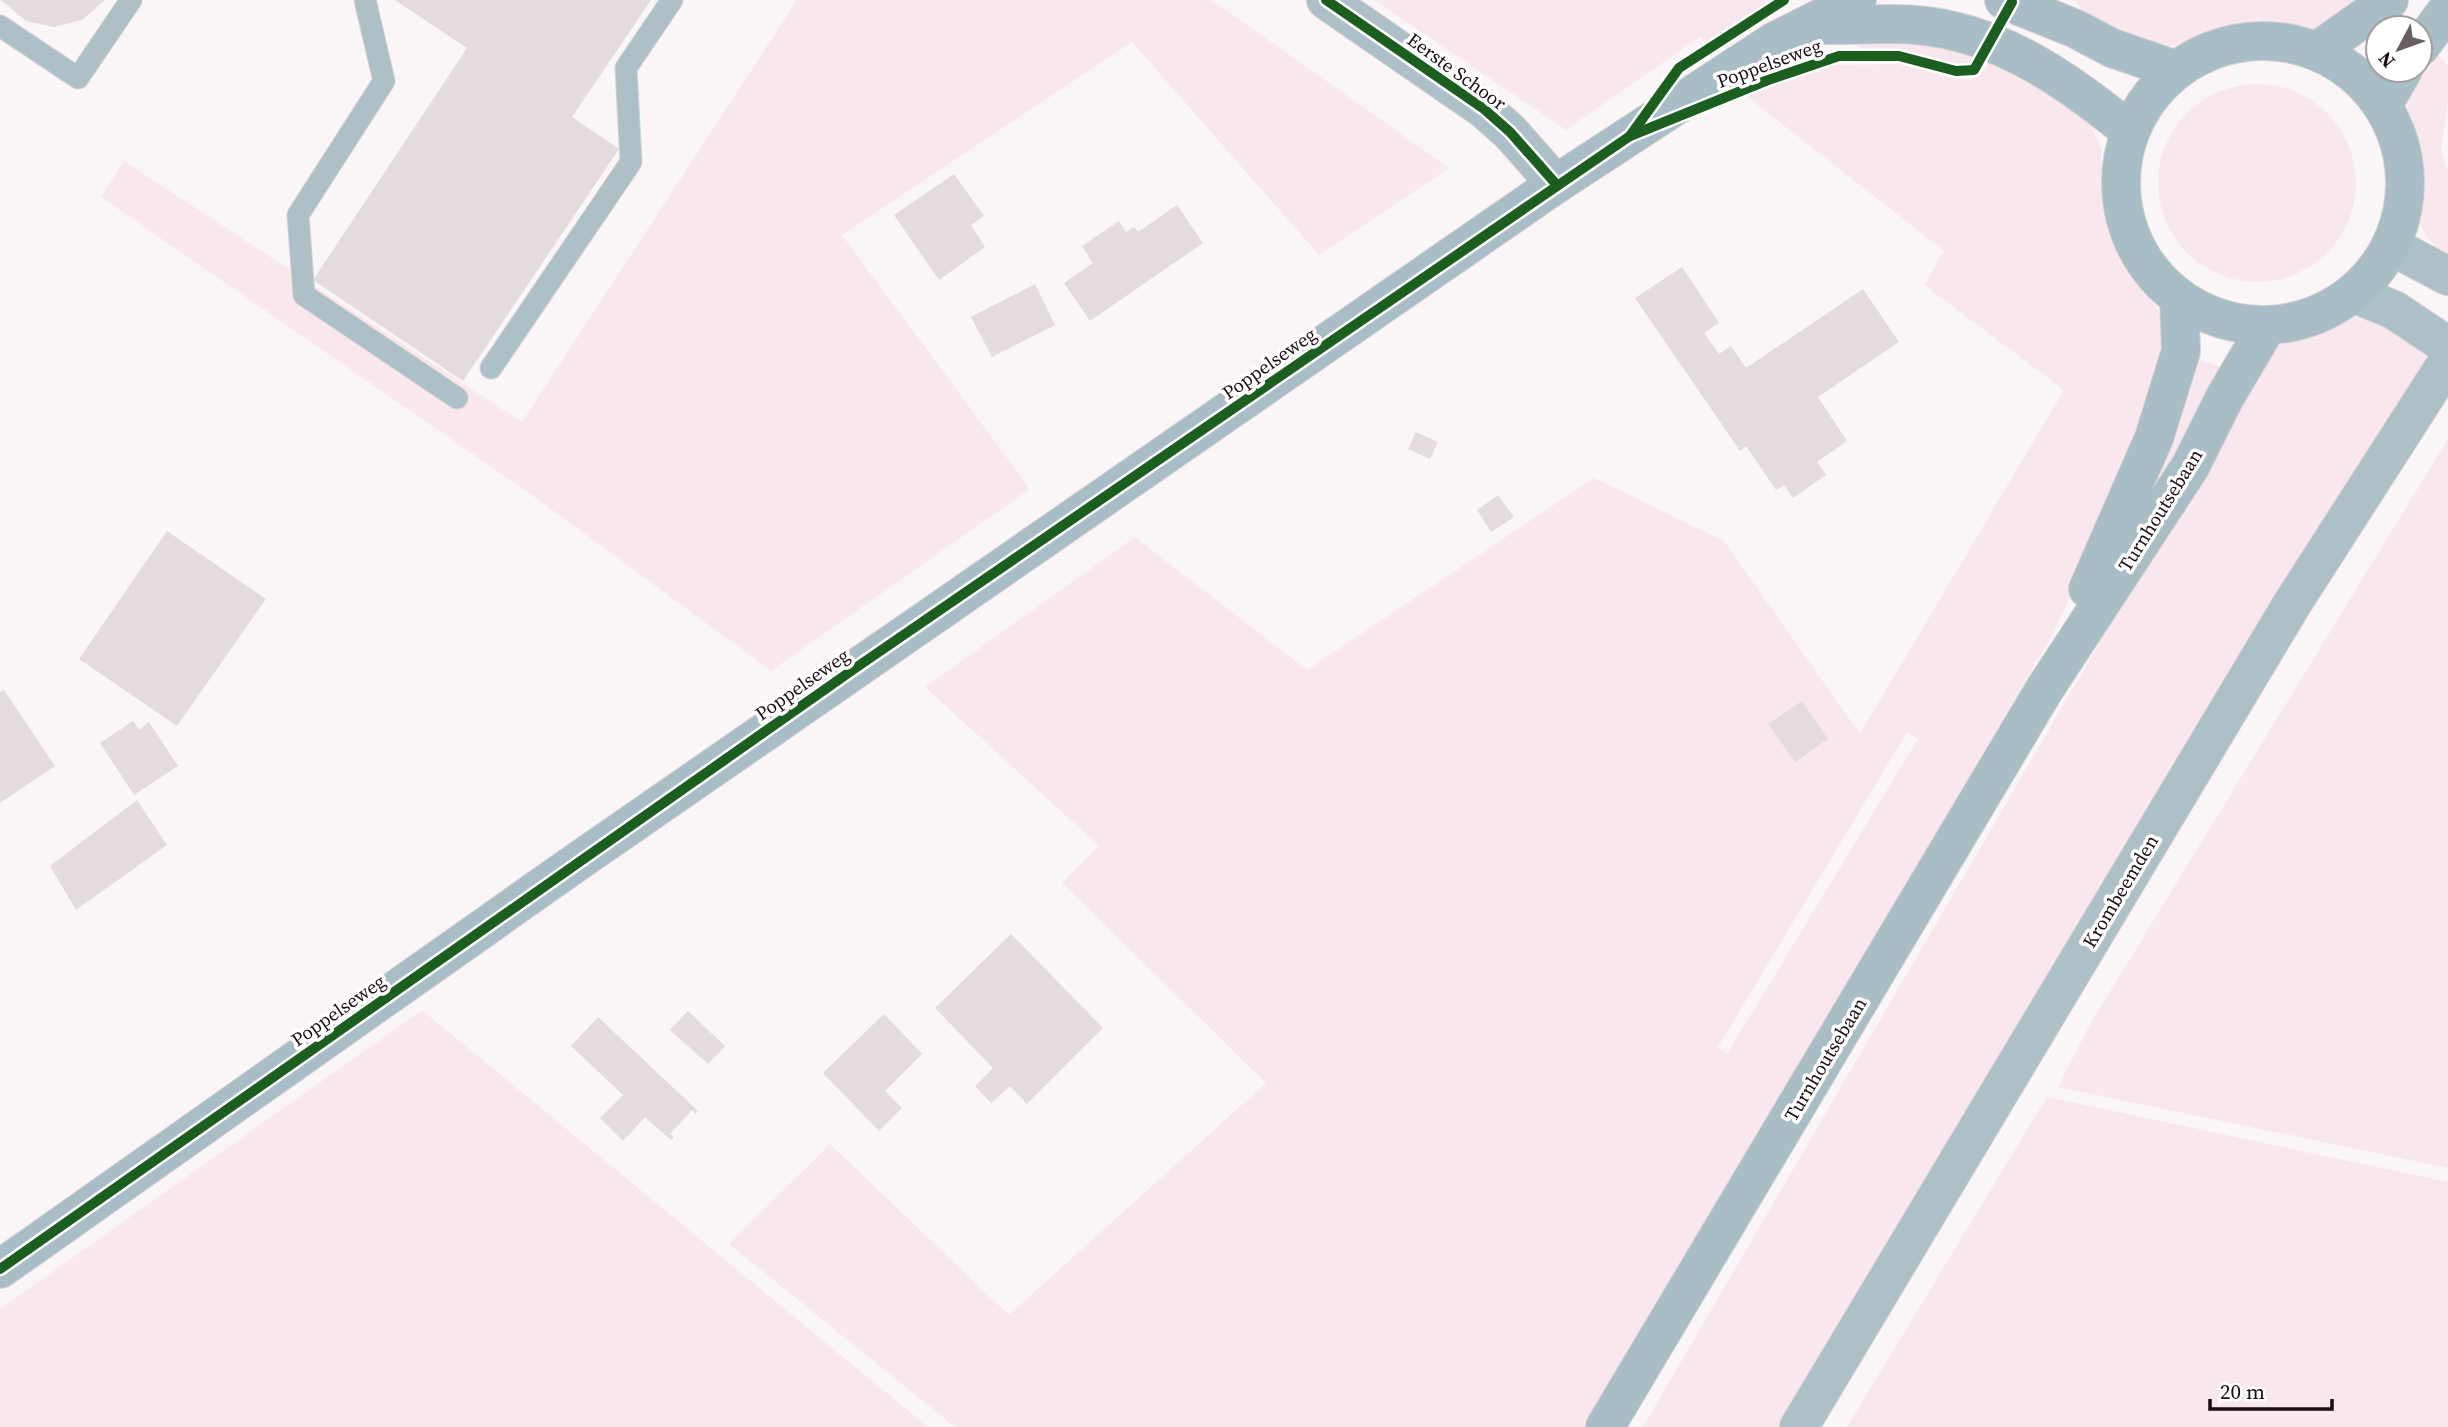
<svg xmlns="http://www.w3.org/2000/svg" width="2448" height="1427" viewBox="0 0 2448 1427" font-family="'Source Serif 4',serif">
<rect width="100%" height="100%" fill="#faf5f7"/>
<g fill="#f9e7ee" fill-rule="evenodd">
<polygon points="797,0 1212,0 1449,168 1319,255 1132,42 842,235 1030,489 771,671 536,498 101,197 124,161 522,422"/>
<polygon points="1374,0 1772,0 1708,42 1700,37 1566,130"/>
<polygon points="2075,0 2371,0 2322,32 2243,27 2169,46 2145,44 2085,14"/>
<polygon points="1912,38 1976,57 1971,63 1960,65 1906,52 1860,49 1859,41"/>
<path d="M2436,52L2448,66V101L2441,150L2448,172V257C2435,248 2423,234 2418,219C2414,208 2405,116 2408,105C2412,84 2423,69 2436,52Z"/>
<path d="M1991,57L2016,67L2090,122L2101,149L2103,209L2115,244L2124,265L2149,293L2162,318L2165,356L2113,509L2051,637L1586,1427H955L729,1244L830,1144L1009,1315L1266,1083L1062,883L1099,846L925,687L1135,537L1307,670L1594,478L1724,541L1860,734L2064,390L1924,285L1944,251L1746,96L1830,65L1902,64L1959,79H1973L1986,68ZM1907,732L1918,739L1727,1054L1718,1047Z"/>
<circle cx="2257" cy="183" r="99"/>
<polygon points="2359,317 2371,318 2424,352 2425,363 1782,1427 1643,1427 2223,431 2230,433 2231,428 2226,425 2276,343 2336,320"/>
<polygon points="2199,359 2222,367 2170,479 2159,474"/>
<polygon points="2448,439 2448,1168 2058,1087 2089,1026"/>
<polygon points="422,1010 928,1427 0,1427 0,1309"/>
<polygon points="2047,1097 2448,1182 2448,1427 1847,1427"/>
</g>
<g fill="#e4dbde">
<polygon points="1,0 105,0 82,20 54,27 26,21"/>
<polygon points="395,0 651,0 572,117 619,149 463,381 313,280 467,48"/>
<polygon points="954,174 984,216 971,225 985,247 939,280 894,215"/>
<polygon points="1177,205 1203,243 1090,321 1064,283 1093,263 1082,246 1119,221 1126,232 1134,227 1138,232"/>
<polygon points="1682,267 1719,323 1704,333 1719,354 1731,346 1746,368 1863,289 1899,342 1818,397 1847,441 1817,462 1826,475 1793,498 1784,485 1776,490 1746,446 1740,451 1635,298"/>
<polygon points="1035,284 1055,325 992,357 971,317"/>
<polygon points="1416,432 1438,442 1430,459 1408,449"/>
<polygon points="1498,495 1514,517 1491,532 1477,510"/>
<polygon points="167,531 266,599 177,726 79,659"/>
<polygon points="4,690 55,766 0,803 0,692"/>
<polygon points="1802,701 1828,739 1795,762 1768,724"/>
<polygon points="133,721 139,730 149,722 178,766 134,795 100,743"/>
<polygon points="137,800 167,845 76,910 50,866"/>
<polygon points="1011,934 1103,1028 1027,1104 1010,1086 991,1103 975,1086 993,1068 935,1008"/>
<polygon points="688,1011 725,1046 708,1064 670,1030"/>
<polygon points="884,1014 922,1054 885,1091 902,1108 879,1131 823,1073"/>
<polygon points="598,1017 698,1111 695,1114 692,1110 670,1134 674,1137 671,1140 645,1117 623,1141 600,1118 623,1095 571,1046"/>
</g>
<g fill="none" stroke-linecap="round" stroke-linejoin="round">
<g stroke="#d5d1d2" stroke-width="23">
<g id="lane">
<polyline points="365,0 384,81 298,215 304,295 457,398"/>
<polyline points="0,26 78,78 131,0"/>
<polyline points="491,368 631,162 626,68 672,0"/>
</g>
</g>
<g stroke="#d5d1d2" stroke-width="40">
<g id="street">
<polyline points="1326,0 1484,109 1510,132 1556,184"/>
<polyline points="2391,246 2448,276"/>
<polyline points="2355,294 2394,310 2448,346"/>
<polyline points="1799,1427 2292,604 2448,361"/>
</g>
</g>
<g stroke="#d5d1d2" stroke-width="40">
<g id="secondary">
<polyline points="2004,0 2076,29 2112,48 2176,70"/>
<path d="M1813,24C1848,27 1882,22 1916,25C2000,32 2067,80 2130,131"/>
<circle cx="2263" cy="183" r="142"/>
<polyline points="2420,47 2448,9"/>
<polyline points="2317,51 2389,0"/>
<polyline points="2383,105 2403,70"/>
<polyline points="2088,589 2154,438 2181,351 2179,298"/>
<polyline points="0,1269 574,864 1556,184 1775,41 1857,0"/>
<polyline points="1605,1427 2044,690 2190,467 2225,397 2267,326"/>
</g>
</g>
<use href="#lane" stroke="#aec0c7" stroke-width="21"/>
<use href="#street" stroke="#aec0c7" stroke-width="38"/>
<use href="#secondary" stroke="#a8bdc5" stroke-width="38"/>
<g stroke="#fff" stroke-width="15">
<g id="cycleway">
<polyline points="1326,0 1484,109 1510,132 1556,184"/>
<polyline points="1630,136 1679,68 1784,0"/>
<polyline points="0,1269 854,669 1630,136 1768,80 1839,56 1899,56 1956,71 1974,70 2012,2"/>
</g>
</g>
<use href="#cycleway" stroke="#1b5e20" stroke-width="10"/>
</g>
<g text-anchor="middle" stroke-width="7" stroke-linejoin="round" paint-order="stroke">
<g font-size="19" fill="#1a0c12" stroke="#fff">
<text transform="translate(1769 63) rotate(-20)" y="7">Poppelseweg</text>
<text transform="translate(1457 71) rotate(36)" y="7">Eerste Schoor</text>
<text transform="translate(1269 363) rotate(-35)" y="7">Poppelseweg</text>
<text transform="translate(2160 510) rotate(-58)" y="7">Turnhoutsebaan</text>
<text transform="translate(802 684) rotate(-35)" y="7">Poppelseweg</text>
<text transform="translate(2120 891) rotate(-59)" y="7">Krombeemden</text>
<text transform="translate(338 1010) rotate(-35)" y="7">Poppelseweg</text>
<text transform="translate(1825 1059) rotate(-59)" y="7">Turnhoutsebaan</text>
</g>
</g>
<g transform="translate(2399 49) rotate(229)"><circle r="33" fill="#ffffff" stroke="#a39ea0" stroke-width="2"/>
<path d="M0-5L12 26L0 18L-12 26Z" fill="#685e62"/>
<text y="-10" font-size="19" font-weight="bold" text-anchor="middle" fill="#1a0c12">N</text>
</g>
<path d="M2210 1399v10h122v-10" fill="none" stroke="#1a0c12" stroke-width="3.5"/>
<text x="2220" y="1399" font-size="21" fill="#1a0c12" stroke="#ffffff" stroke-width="5" paint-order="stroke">20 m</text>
</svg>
